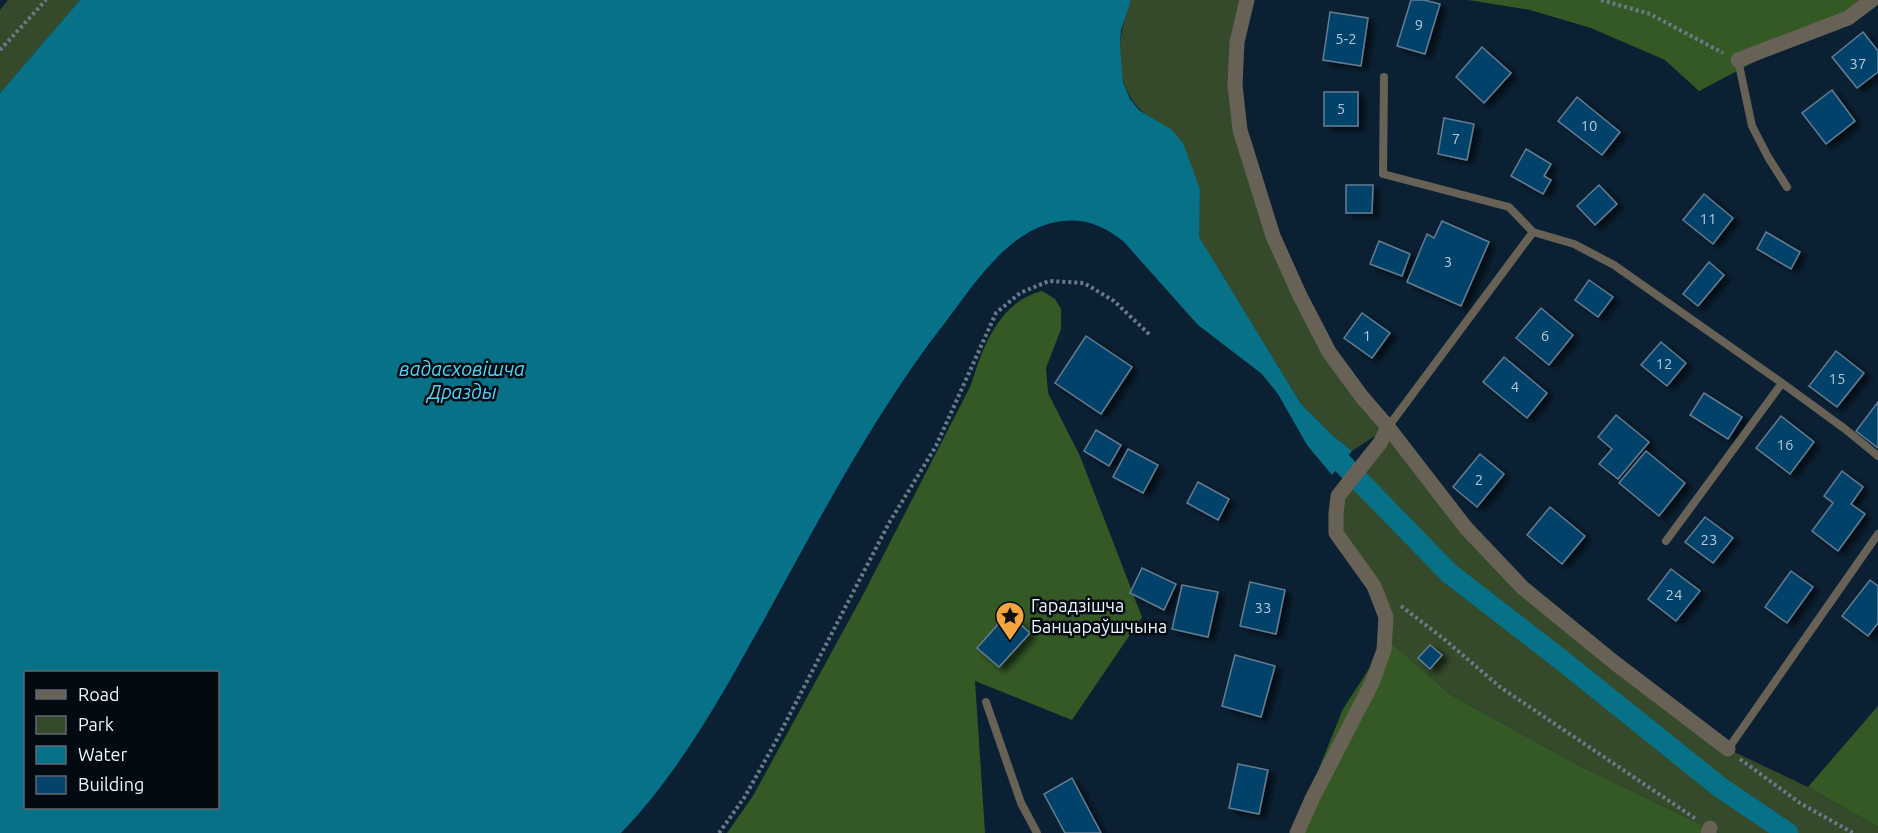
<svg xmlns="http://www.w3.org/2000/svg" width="1878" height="833" viewBox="0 0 1878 833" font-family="Ubuntu,sans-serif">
<defs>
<filter id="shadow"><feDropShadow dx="6" dy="4" stdDeviation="3" flood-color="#0009"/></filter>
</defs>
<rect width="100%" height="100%" fill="#0b2133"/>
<g fill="#344a2b">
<polygon points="8,0 80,0 0,93 0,10"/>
<path d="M1131,0H1247L1235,85L1254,176L1329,352L1523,588L1728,749L1808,787L1878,827V833H1719L1580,766L1451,695L1385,637L1367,583L1346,555L1336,513L1387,428L1352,451L1331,434L1301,404L1198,237L1200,189L1149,116C1111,92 1116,36 1131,0Z"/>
</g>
<g fill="#355925">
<polygon points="1468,0 1872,0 1699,91 1665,60 1591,28 1530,10"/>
<path d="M1042,291L1055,299L1061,309V329L1046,368L1048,393L1080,456L1142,617L1072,720L975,681L985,833H727L753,796L864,593L971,385C983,346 999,302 1042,291Z"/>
<polygon points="1385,637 1451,695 1580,766 1719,833 1293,833 1343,709 1376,658"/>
<polygon points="1878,706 1878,827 1808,787"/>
</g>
<path fill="#077187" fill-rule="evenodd" d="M80,0H1131L1121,30L1120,47L1123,82L1130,99L1139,110L1172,130L1183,143L1200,189L1199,237L1301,404L1331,434L1352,451L1332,475L1307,445L1278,394L1262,374L1198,325L1124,242C1097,219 1068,214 1035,229C998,247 971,288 947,320C875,412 821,516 765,618C723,693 681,771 621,833H0V93ZM26,672H218V808H26Z"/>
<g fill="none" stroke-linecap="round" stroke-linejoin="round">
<polyline stroke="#077187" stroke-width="21" points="1342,463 1449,573 1564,662 1721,788 1788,833"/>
</g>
<g fill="#06436b" stroke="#637c92" stroke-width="1.5" filter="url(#shadow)">
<polygon points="1411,0 1424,0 1440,4 1425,54 1397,46"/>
<polygon points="1330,12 1368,18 1361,66 1323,60"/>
<polygon points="1863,32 1878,51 1878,72 1857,88 1832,57"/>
<polygon points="1482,47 1511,73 1484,103 1456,77"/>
<polygon points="1832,90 1855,121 1826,144 1802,113"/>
<rect x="1324" y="92" width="34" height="34"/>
<polygon points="1577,97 1620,132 1602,155 1558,121"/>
<polygon points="1444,118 1474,124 1467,160 1438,154"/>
<polygon points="1526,149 1551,164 1544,176 1551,180 1543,194 1511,176"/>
<polygon points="1346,185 1373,185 1372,213 1346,213"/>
<polygon points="1599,185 1617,204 1595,225 1577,206"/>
<polygon points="1704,194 1733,218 1713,244 1683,220"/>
<polygon points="1442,221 1489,242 1461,306 1407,282 1427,234 1434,238"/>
<polygon points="1766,232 1800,252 1791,269 1757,249"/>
<polygon points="1379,241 1410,254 1402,276 1370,264"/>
<polygon points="1709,262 1724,275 1698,306 1683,294"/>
<polygon points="1589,280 1613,297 1598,317 1575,300"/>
<polygon points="1541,308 1573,335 1549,365 1516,338"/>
<polygon points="1362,313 1390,333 1372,358 1344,338"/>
<polygon points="1086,336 1132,367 1101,414 1055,383"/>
<polygon points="1661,342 1686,363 1667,386 1641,365"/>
<polygon points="1836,351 1864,373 1837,407 1809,386"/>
<polygon points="1504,357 1547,393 1527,418 1483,382"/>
<polygon points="1704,393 1742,417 1728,439 1690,415"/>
<polygon points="1878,402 1878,448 1856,431"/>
<polygon points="1616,415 1649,442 1618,479 1599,464 1612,449 1598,437"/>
<polygon points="1781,416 1814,442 1790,474 1756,448"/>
<polygon points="1096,430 1121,445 1109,466 1084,451"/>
<polygon points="1128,449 1158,465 1143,493 1113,477"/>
<polygon points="1646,451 1685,483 1659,516 1619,483"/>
<polygon points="1480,454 1504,474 1477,507 1453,487"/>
<polygon points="1842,471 1863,487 1851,504 1865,514 1838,551 1812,531 1833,503 1824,496"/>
<polygon points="1198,482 1229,499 1218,520 1187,503"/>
<polygon points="1550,507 1585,536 1562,564 1527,535"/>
<polygon points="1705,517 1733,538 1713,563 1685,542"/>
<polygon points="1142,568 1176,584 1164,610 1130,593"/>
<polygon points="1671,569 1700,591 1676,621 1648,599"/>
<polygon points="1791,571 1813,587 1787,623 1765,607"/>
<polygon points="1870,580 1878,586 1878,623 1868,636 1842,616"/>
<polygon points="1250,582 1285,590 1276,634 1240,626"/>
<polygon points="1182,585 1218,592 1208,637 1172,629"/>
<polygon points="1008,613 1030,633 999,667 977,648"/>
<polygon points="1430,645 1442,655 1430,669 1418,658"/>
<polygon points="1235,655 1275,666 1261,717 1222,706"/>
<polygon points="1238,764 1268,770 1259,814 1229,808"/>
<polygon points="1072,778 1101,833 1065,833 1044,794"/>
</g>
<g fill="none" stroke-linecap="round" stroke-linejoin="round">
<g stroke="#6a7a87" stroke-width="4" stroke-dasharray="3 3" stroke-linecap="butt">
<polyline points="1601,0 1650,14 1723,53"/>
<polyline points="0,50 46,0"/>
<polyline points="1401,606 1444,639 1500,687 1696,819"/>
<polyline points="1740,759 1800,803 1853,833"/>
<polyline points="719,833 744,798 775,743 889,523 936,446 996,313 1020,293 1049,281 1084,283 1114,301 1150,335"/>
</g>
<g stroke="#686256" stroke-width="8">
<polyline points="1738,60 1752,126 1768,157 1787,187"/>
<polyline points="1384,77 1383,174 1509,207 1533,232 1574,244 1614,265 1782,383 1845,429 1878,456"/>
<polyline points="1388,427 1533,232"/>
<polyline points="1666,541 1782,383"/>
<polyline points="986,702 1021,803 1037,833"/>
<polyline points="1728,749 1878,534"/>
</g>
<g stroke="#686256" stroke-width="15">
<polyline points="1247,0 1237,42 1235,85 1240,130 1273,236 1300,296 1329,352 1362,397 1388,427 1466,528 1523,588 1615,663 1728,749"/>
<polyline points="1738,60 1848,18 1872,0"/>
<polyline points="1297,833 1312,799 1372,683 1384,650 1386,617 1374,586 1336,533 1336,513 1338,496 1380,443 1388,427"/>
<polyline points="1708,833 1710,828"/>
</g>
</g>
<defs>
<g id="sight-pin" transform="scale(1.5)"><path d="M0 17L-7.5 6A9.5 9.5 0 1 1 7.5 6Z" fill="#f2a541" stroke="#030a12"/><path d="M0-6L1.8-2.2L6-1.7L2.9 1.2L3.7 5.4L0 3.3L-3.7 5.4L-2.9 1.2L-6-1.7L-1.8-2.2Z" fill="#111"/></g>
</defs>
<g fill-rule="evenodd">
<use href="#sight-pin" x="1010" y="616"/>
</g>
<g text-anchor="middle" stroke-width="5" stroke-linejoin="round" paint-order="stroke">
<g font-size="15" fill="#b4c9d8">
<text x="1419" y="30">9</text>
<text x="1346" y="44">5-2</text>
<text x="1858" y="69">37</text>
<text x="1341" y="114">5</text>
<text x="1589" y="131">10</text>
<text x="1456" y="144">7</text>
<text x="1708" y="224">11</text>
<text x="1448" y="267">3</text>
<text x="1367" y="341">1</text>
<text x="1545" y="341">6</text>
<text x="1664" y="369">12</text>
<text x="1837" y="384">15</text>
<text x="1515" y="392">4</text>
<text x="1785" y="450">16</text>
<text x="1479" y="485">2</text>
<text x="1709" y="545">23</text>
<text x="1674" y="600">24</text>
<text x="1263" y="613">33</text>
</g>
<g font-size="18" fill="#eef6fd" stroke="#030a12" text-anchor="start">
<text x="1031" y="612">Гарадзішча<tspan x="1031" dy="21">Банцараўшчына</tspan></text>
</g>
<g font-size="20" font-style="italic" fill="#55d4f4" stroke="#030a12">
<text x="462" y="376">вадасховішча<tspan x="462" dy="23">Дразды</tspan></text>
</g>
</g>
<rect x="24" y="671" width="195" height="138" fill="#030a12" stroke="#616870" stroke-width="1.5"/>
<rect x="36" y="690" width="30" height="9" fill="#686256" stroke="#616870" stroke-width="1.5"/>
<text x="78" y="701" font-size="18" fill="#eef6fd">Road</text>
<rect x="36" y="716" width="30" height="18" fill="#344a2b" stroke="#616870" stroke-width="1.5"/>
<text x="78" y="731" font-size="18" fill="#eef6fd">Park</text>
<rect x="36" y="746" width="30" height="18" fill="#077187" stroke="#616870" stroke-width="1.5"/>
<text x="78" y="761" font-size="18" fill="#eef6fd">Water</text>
<rect x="36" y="776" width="30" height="18" fill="#06436b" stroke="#616870" stroke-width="1.5"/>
<text x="78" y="791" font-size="18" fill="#eef6fd">Building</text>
</svg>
